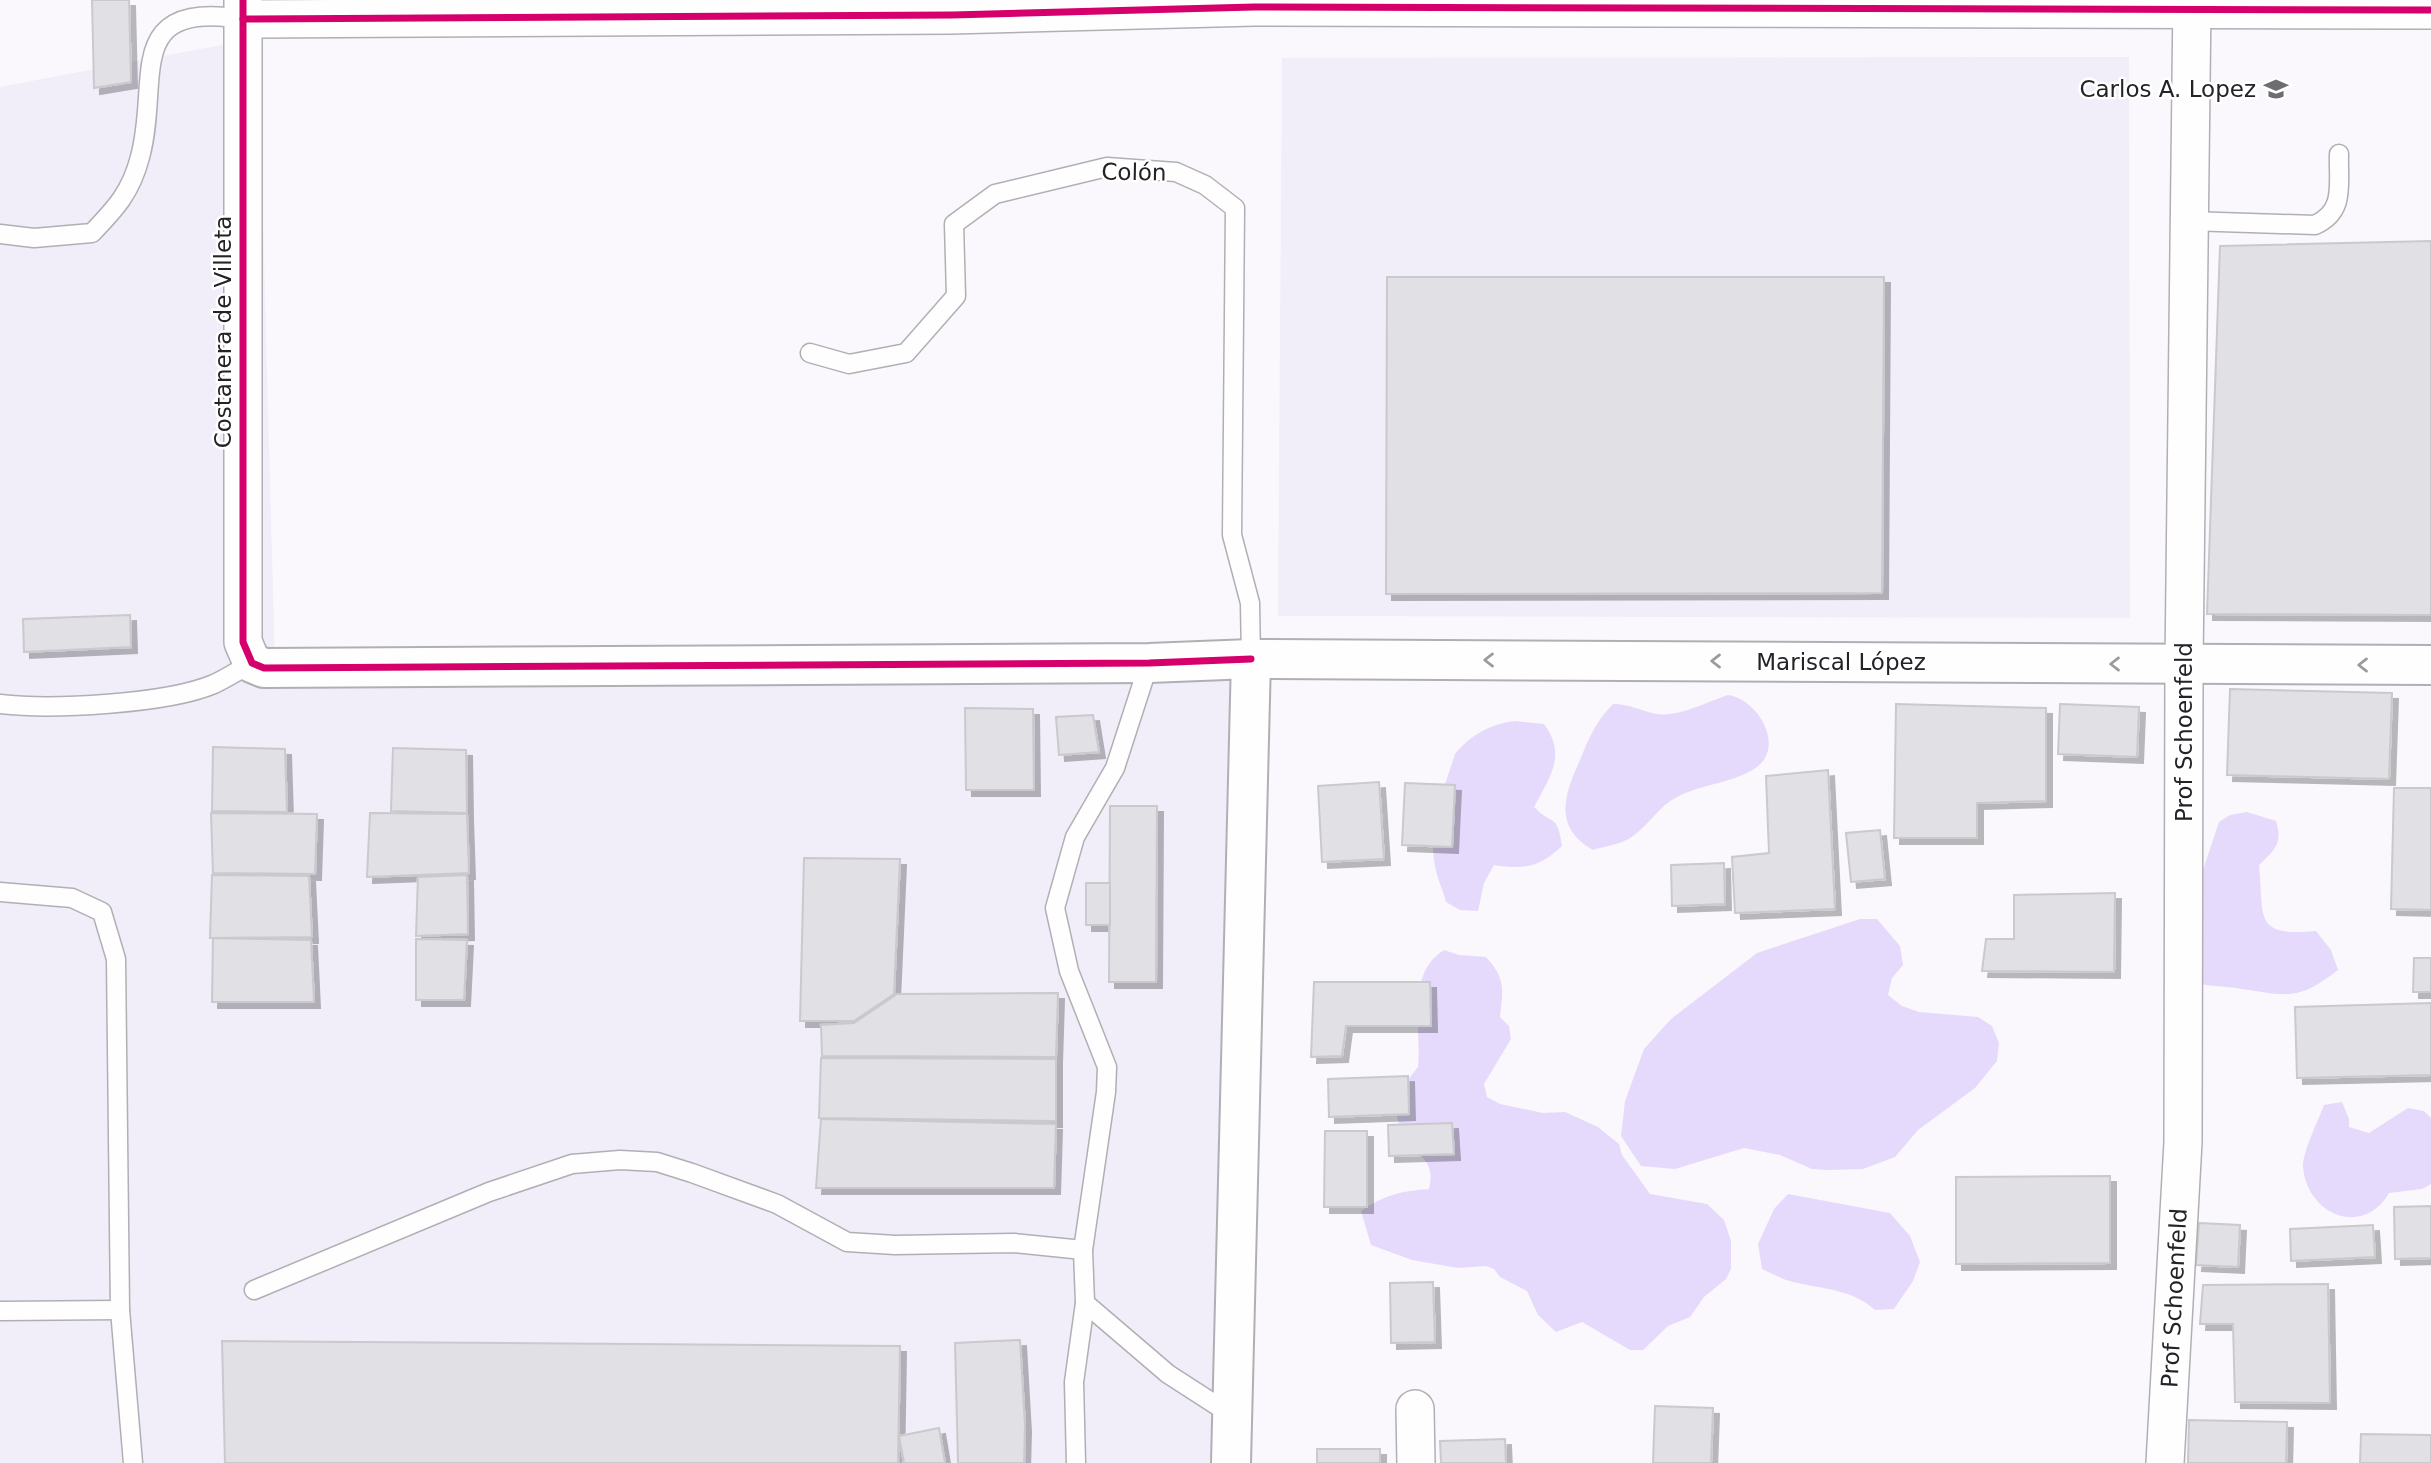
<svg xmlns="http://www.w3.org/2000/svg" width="2431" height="1463" viewBox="0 0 2431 1463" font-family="'DejaVu Sans',sans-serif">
<defs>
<filter id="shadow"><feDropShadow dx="6" dy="6" stdDeviation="0" flood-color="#0004"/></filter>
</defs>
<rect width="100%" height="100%" fill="#faf8fc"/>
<g fill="#f1edf9">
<polygon points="258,38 275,668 1249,662 1229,1463 0,1463 0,87"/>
<polygon points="2129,57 2130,618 1278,616 1282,58"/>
</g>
<g fill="#e5dafb">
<path d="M1728,695C1758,699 1785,746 1757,767C1735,783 1701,784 1677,797C1659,806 1649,825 1633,836C1623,844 1605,846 1593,850C1553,827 1564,795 1580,760C1589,738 1596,721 1613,704C1630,704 1641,711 1657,714C1680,717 1706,702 1728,695Z"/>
<path d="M1515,721L1544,724C1567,755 1550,777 1534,807C1553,827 1557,812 1562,846C1540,867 1524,870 1494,865L1484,883L1478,911L1460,910L1446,902C1443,890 1437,878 1435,866C1427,829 1444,789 1455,754C1469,736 1492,723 1515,721Z"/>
<path d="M2247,812L2276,821C2283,843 2275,850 2259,865C2264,918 2253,937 2316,931L2331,950L2338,970C2296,1003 2285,995 2236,988C2223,986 2211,987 2198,983L2192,884L2203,870L2219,822L2230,815Z"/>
<polygon points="1860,919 1877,919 1900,946 1903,965 1892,978 1888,995 1902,1006 1919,1012 1978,1017 1992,1026 1999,1043 1997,1061 1975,1088 1918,1130 1895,1157 1863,1169 1829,1170 1812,1169 1780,1155 1744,1148 1675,1169 1641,1166 1621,1136 1625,1101 1644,1049 1671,1019 1757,953"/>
<path d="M1444,950L1459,955L1486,957C1506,979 1503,990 1500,1017L1509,1026L1511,1039L1484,1084L1487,1097L1500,1104L1543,1113L1565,1112L1598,1127L1619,1144L1622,1155L1650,1194L1707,1204L1724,1220L1731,1241V1269L1726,1279L1704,1297L1690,1317L1668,1326L1643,1350H1630L1582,1322L1556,1332L1538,1315L1527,1291L1500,1277L1494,1269L1486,1266L1458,1268L1412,1260L1371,1245L1361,1211C1384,1195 1402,1191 1429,1189C1437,1157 1413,1156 1402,1132C1398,1122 1395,1110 1392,1100L1418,1067C1422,1030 1405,974 1444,950Z"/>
<path d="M2342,1102L2349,1119V1127L2369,1133L2408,1108L2424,1111L2431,1118V1184L2422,1189L2389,1193C2363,1238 2307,1215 2303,1167C2302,1153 2319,1119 2324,1105Z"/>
<path d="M1788,1194L1890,1213L1910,1236L1920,1262L1913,1281L1894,1309L1875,1310C1852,1289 1822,1289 1793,1282C1782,1279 1772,1274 1762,1269L1758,1244L1774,1209Z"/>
</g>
<g fill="#e1e0e4" stroke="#cac9cd" stroke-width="2" filter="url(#shadow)">
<polygon points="92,0 129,0 131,82 94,88"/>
<polygon points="2431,241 2431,615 2207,614 2220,246"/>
<polygon points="1387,277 1884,277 1882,593 1386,594"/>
<polygon points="130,615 131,647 24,652 23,619"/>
<polygon points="2230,689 2392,693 2389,779 2227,775"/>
<polygon points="1896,704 2046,708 2046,801 1977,803 1977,838 1894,838"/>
<polygon points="2060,704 2139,707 2137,757 2058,754"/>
<polygon points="965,708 1033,709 1034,790 966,790"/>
<polygon points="1093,715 1099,752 1059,755 1056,717"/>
<polygon points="213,747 285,749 287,812 212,811"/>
<polygon points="393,748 466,750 467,813 391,811"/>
<polygon points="1828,770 1835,909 1735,913 1732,857 1769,853 1766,776"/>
<polygon points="1379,782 1384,859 1322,862 1318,786"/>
<polygon points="1405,783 1455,785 1452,847 1402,845"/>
<polygon points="2394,788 2431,788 2431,910 2391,909"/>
<polygon points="1110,806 1157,806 1156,982 1109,982"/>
<polygon points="211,813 317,814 315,874 213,873"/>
<polygon points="370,813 467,814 469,873 367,877"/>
<polygon points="1880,830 1885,879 1851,882 1846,833"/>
<polygon points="804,858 900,859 894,994 854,1021 800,1021"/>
<polygon points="1724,863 1725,904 1672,906 1671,865"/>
<polygon points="212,875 309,876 312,937 210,938"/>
<polygon points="467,875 468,934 416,936 418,877"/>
<rect x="1086" y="883" width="24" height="42"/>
<polygon points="2115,893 2114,972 1982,971 1986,939 2014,939 2014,895"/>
<polygon points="213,938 311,940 314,1002 212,1002"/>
<polygon points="416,939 467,940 464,1000 416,1000"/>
<polygon points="2414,958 2431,958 2431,992 2413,992"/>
<polygon points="1314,982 1430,982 1431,1026 1346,1026 1342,1056 1311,1057"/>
<polygon points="1058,993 1056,1057 822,1056 821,1025 854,1023 897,994"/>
<polygon points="2431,1003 2431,1075 2297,1078 2295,1007"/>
<polygon points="821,1058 1056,1059 1056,1121 819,1118"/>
<polygon points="1408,1076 1409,1114 1329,1117 1328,1079"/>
<polygon points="821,1119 1056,1124 1054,1188 816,1188"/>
<polygon points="1452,1123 1454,1154 1389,1156 1388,1125"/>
<polygon points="1325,1131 1367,1131 1367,1207 1324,1207"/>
<polygon points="2110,1176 2110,1263 1956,1264 1956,1177"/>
<polygon points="2431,1206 2431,1258 2395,1259 2394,1207"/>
<polygon points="2199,1223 2240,1225 2238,1267 2196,1265"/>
<polygon points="2373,1225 2375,1257 2291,1261 2290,1229"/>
<polygon points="1433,1282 1435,1342 1391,1343 1390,1283"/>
<polygon points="2328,1284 2330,1403 2235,1402 2233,1324 2200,1324 2203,1285"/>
<polygon points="1020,1340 1025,1426 1024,1463 958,1463 955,1343"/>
<polygon points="222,1341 900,1346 898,1463 225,1463"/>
<polygon points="1655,1406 1713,1408 1711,1463 1653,1463"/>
<polygon points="2189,1420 2287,1422 2286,1463 2188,1463"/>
<polygon points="939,1428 945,1463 904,1463 899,1436"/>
<polygon points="2361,1434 2431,1435 2431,1463 2360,1463"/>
<polygon points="1505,1439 1506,1463 1441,1463 1440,1441"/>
<rect x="1317" y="1449" width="63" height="14"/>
</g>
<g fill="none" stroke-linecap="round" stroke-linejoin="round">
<g stroke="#b1afb4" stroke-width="21">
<g id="lane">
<path d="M2189,221L2315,225C2346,211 2338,184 2339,154"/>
<path d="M0,234L34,238L92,233C116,208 131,192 140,157C161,81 121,0 243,19"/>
<polyline points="810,353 849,364 906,353 956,296 954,224 995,194 1107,167 1176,172 1205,185 1235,208 1232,535 1250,603 1251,659"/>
<path d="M0,704C51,710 167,704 214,684C227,678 239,670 252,663"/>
<polyline points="0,892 72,898 102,912 116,959 120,1310 133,1463"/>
<polyline points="254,1290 489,1192 572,1164 620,1160 657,1162 692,1173 777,1204 847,1242 895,1245 1014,1243 1083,1250"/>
<polyline points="1085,1303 1168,1374 1230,1414"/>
<polyline points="0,1311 120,1310"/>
<polyline points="1076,1463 1074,1382 1085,1303 1083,1250 1106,1092 1107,1067 1069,971 1055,908 1075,837 1115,768 1149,663"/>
</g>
</g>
<g stroke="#b1afb4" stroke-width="40">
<g id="street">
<polyline points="243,0 243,642 252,663"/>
<polyline points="243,19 952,15 1254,7 2431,10"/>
<polyline points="1415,1409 1416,1463"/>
<polyline points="2165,1463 2183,1142 2184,664 2192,0"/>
</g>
</g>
<g stroke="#b1afb4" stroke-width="42">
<g id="secondary">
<polyline points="252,663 264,668 1149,663 1251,659 2431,665"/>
<polyline points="1231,1463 1251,659"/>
</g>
</g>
<use href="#lane" stroke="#fefeff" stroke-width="18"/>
<use href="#street" stroke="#fefeff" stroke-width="37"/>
<use href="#secondary" stroke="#fefeff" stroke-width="38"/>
<g stroke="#fff" stroke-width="11">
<g id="cycleway">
<polyline points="243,0 243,642 252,663 264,668 1149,663 1251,659"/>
<polyline points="243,19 952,15 1254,7 2431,10"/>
</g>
</g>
<use href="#cycleway" stroke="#d6006c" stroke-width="7"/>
</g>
<defs><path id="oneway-chevron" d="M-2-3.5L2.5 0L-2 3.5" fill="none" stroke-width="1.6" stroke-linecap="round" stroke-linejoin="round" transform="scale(1.75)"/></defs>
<g stroke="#9b9b9e">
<use href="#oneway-chevron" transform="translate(1489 660) rotate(-180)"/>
<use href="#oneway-chevron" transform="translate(1716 661) rotate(-180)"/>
<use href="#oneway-chevron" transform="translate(2115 664) rotate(-180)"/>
<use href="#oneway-chevron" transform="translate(2363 665) rotate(-180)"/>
</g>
<defs>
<g id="university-bare" transform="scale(1.89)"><path d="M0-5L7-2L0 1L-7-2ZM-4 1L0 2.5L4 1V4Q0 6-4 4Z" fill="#6e6d72" stroke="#fff" stroke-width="2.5" paint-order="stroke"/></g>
</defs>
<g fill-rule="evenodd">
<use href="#university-bare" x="2276" y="89"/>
</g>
<g text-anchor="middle" stroke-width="5" stroke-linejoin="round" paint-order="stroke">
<g font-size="23" fill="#232227" stroke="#fff" text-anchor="end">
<text x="2256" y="97">Carlos A. Lopez</text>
</g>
<g font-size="23" fill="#232227" stroke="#fff">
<text transform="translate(1134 172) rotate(1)" y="8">Colón</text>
<text transform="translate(223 332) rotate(-90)" y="8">Costanera de Villeta</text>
<text x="1841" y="670">Mariscal López</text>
<text transform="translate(2184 732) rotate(-90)" y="8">Prof Schoenfeld</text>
<text transform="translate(2174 1298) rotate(-87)" y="8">Prof Schoenfeld</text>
</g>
</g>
</svg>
